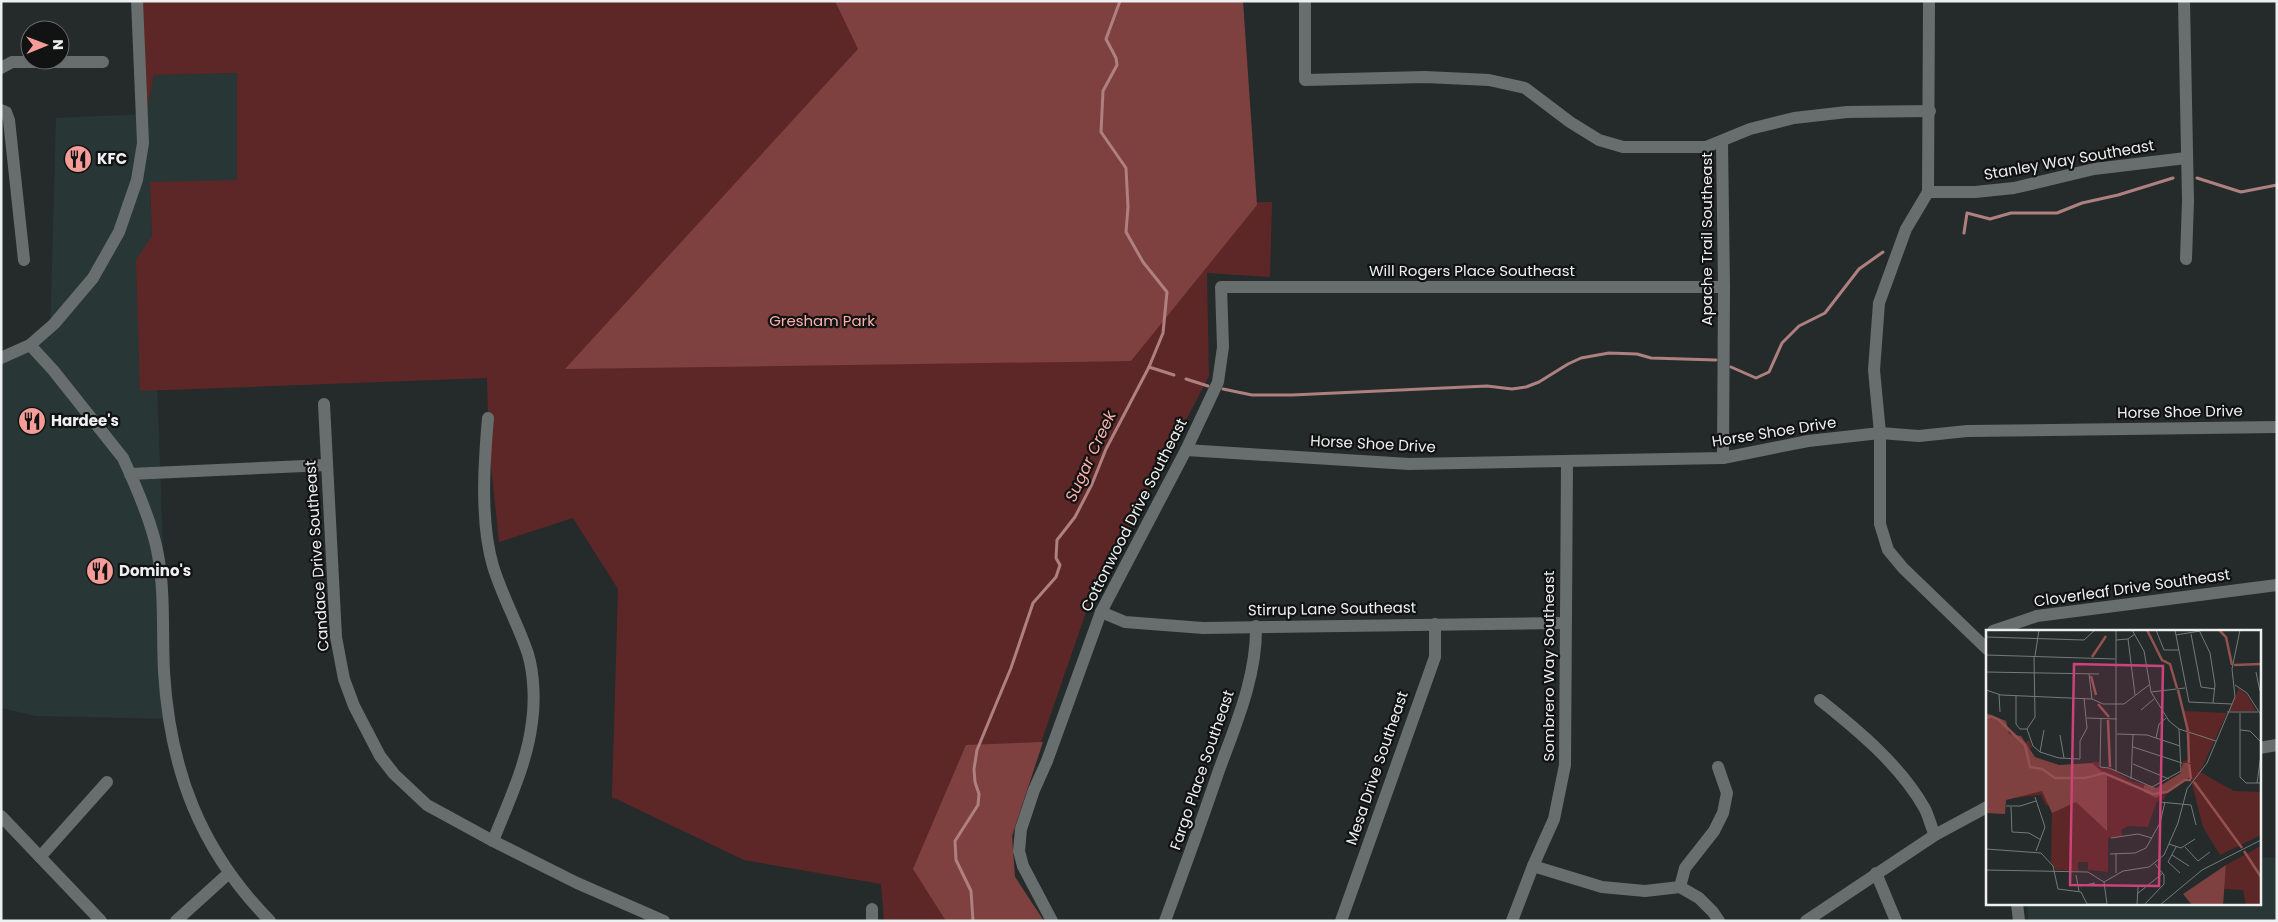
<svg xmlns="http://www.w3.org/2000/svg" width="2278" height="922" viewBox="0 0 2278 922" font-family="Poppins,sans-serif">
<rect width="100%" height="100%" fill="#252b2a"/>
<g fill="#283635">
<polygon points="238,73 237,181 150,183 169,719 36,716 1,708 1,361 50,337 56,118 146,114 154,75"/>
<polygon points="2259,857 2277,858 2277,921 2028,921 2027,903 2259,903"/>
</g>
<polygon fill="#5e2727" points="139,1 1239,1 1121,204 1272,202 1270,277 1207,273 1209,376 1087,609 1013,824 1011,869 1041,921 884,921 881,884 744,860 612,797 618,589 573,518 499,542 489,446 487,378 140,391 136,260 152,236 150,182 237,180 237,73 154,75 146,114"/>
<g fill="#7f413f">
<polygon points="835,1 1243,1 1257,205 1131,361 565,369 858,49"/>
<polygon points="1043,742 1012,836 1015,877 1044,921 946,921 913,869 966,745"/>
</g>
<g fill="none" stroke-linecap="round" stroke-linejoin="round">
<g stroke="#ae8180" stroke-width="3">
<polyline points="2197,178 2241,192 2277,185"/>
<polyline points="1964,233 1967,213 1990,219 2011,213 2057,213 2082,203 2118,195 2173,178"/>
<polyline points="1149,367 1174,375"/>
<polyline points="1731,367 1756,378 1769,372 1782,343 1799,326 1825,313 1859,269 1883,252"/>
<polyline points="1186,379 1208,386"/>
<polyline points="1223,389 1252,395 1292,395 1487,386 1512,389 1526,387 1539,382 1568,364 1581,358 1609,353 1637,354 1651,358 1716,360"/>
<polyline points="973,921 971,891 956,860 955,841 978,805 979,794 975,782 974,769 977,750 1011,668 1033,603 1056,577 1060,565 1056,558 1057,540 1075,517 1092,484 1106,449 1149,367 1163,333 1167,292 1143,262 1126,232 1128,207 1126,168 1101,132 1103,91 1117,65 1116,58 1106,39 1120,1"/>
</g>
<g stroke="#676e6d" stroke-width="12">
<polyline points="1305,1 1305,80 1425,77 1489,80 1525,88 1570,122 1599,140 1623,147 1706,147 1750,129 1794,118 1847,112 1930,111"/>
<polyline points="1929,1 1928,192 1906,229 1879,303 1874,370 1880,433 1880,524 1888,550 1903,568 1987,649"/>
<polyline points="2184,1 2188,201 2186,259"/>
<polyline points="1,68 12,62 103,62"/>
<polyline points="1,110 6,112 9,120 24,260"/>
<polyline points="1722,142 1724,287 1723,458"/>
<polyline points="1928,192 1975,192 2014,188 2094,169 2186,158"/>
<path d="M30,345L53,370L123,458C136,486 153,525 158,555C165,593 162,633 164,672C170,770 200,850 270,921"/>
<polyline points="1,358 30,345 54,324 93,278 119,232 137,180 143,143 137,1"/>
<polyline points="324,404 336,637 344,679 354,706 380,756 394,774 427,805 493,841 577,883 664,921"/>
<path d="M488,418C484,463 480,522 493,566C502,596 518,624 528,654C534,674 535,702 532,722C527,764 508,803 493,841"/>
<polyline points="1186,450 1409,464 1723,458 1808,441 1880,433 1919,436 1967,431 2277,427"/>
<polyline points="130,474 327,465"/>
<polyline points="1101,612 1125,622 1203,628 1565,623"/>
<polyline points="1993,631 2037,616 2277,585"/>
<path d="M1820,700C1859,731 1901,766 1925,809C1929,817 1931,827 1935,835"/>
<polyline points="2259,748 2277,745"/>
<polyline points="1,816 101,921"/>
<polyline points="40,857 107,782"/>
<polyline points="1533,866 1602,887 1645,891 1680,887 1699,898 1713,912 1719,921"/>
<polyline points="1876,873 1896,921"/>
<polyline points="1680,887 1685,868 1714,831 1723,813 1727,793 1718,767"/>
<polyline points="2017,903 2019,921"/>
<polyline points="872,909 872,921"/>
<polyline points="176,921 229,873"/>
<polyline points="1052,921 1023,866 1019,851 1021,829 1034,790 1047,761 1101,612 1186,450 1218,382 1223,347 1221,287 1724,287"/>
<path d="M1165,921C1183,872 1201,823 1218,773C1235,726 1257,677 1256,626"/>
<polyline points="1341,921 1435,657 1435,624"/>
<polyline points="1512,921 1533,866 1554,819 1565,765 1567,461"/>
<polyline points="1806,921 1935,835 1987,807"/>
</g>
</g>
<defs>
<g id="restaurant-disc" transform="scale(1.4375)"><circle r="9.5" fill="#f59b98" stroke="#101312"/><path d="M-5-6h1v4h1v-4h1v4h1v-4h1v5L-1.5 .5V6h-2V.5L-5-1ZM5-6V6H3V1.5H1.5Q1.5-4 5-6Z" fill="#111"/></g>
</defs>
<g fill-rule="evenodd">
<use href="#restaurant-disc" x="78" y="159"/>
<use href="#restaurant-disc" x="32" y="421"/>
<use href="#restaurant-disc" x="100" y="571"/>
</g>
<g text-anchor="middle" stroke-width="4.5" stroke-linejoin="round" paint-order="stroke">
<g font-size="15" font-weight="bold" fill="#edf0f0" stroke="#101312" text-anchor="start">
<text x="97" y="164">KFC</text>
<text x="51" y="426">Hardee's</text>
<text x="119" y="576">Domino's</text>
</g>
<g font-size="15" fill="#edf0f0" stroke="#101312">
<text transform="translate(2069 160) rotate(-10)" y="5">Stanley Way Southeast</text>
<text transform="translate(1707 239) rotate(-90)" y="5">Apache Trail Southeast</text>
<text x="1472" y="276">Will Rogers Place Southeast</text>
<text transform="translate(2180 412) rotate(-1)" y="5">Horse Shoe Drive</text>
<text transform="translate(1774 432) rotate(-9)" y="5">Horse Shoe Drive</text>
<text transform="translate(1373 444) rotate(3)" y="5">Horse Shoe Drive</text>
<text transform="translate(1134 515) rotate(-63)" y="5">Cottonwood Drive Southeast</text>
<text transform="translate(317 556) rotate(-94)" y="5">Candace Drive Southeast</text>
<text transform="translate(2132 588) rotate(-8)" y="5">Cloverleaf Drive Southeast</text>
<text transform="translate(1332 609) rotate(-1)" y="5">Stirrup Lane Southeast</text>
<text transform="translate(1549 666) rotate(-90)" y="5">Sombrero Way Southeast</text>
<text transform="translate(1377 768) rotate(-71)" y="5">Mesa Drive Southeast</text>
<text transform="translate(1202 770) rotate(-71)" y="5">Fargo Place Southeast</text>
</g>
<g font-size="15" fill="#fdafab" stroke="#101312">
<text x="822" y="326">Gresham Park</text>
</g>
<g font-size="16" font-style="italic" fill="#feafab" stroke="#101312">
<text transform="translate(1090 456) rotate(-65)" y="6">Sugar Creek</text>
</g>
</g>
<g transform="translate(1986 630)">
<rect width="275" height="275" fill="#252b2a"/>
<path d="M253,58L261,65L270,81H243ZM198,81L241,83L214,142L248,161L275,162V205L234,225L217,197L205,150L200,149L181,160L178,170L171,171L162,197L142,196L135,200L137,207L122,208V242L102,240V232H92V240L95,241L70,240L65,233L66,175H60L55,165L19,169L18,184L2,182L0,101L20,98L37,114L43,110L46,117L42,120L43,126L67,135H101L106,146V132H113V138H123L145,151L170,158L194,143L197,131L203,130ZM275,216V275H260L257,260L238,259L240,235Z" fill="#5e2727"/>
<path d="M0,83L20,91L23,104L35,106L49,127L73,135L106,133L121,146V201L90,172L66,183L56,161L20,170L19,184L0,183ZM197,133H203L205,146L170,168L158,162V155L171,158L195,143ZM240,235L237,275H206L197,264Z" fill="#7f413f"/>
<path fill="none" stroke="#935250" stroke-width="2.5" d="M161,0L176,30L184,34L191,58M233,0L240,7L246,35M106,27L120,6M248,35L275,34M105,46L110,65M192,60L202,101M112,74L123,87M0,88L5,86L13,90L39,115L44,137L56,139L69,148H99L118,143L167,164L181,162L199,150H205M122,90L124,137M202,103L203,133M203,134L205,149M208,152L256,218M258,221L275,247"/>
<path fill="none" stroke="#757a79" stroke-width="1" d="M146,0L158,21L165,62L183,91L193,99L230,111M170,0L178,20H193M189,0L203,72L246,74M213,0L224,23L229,55L227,73M205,4L215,57L229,59M190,5L214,1M0,7L98,10L109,0M142,9L149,65M130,10L142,9L149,4M0,25L129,29M49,26L53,0M0,42L113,44M270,42L274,61M103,44L106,69M249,55L261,63L275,85M0,60L15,65L106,69L117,74H138L163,55M165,62L199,58M13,64L14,82M30,65V94L34,99H41L49,87L48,26M155,80L168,69M241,82H272M254,83V147L260,153H275M101,88L131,89M115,88L114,137L123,138L166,157L195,141L193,99M41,99L47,116L54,122L73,128L94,129V111L101,98L98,68M254,100L264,101L275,112M131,104L161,105L194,116M74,105L78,128M170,108L173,94L180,88M147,117L196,133M54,122L58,100M147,134L183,149M130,141V0M145,149L147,104M271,153L275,125M49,167L59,197L50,221M174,172L205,175L210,195M20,176H34L50,171M25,177L26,202L43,203L55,210M125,208L152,204L166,208M183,214L195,218L209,209M190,217L182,232L194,243M199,217L212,231L224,222M0,219L55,223L67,236L72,259L95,262L101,274H121M124,224L149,223L160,218L174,193L179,172M130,224V243M186,225L203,236M0,240L102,242L118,252L121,274M90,245L93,261M118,252L137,241L163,237L178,225L192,193L201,159L221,133L249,67L246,39L254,0M94,256L109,253M151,264L177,243M151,275L152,257M158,275L178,254V245L169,234M174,275L216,240L275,210"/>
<path fill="#cb4379" fill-opacity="0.15" stroke="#cb4379" stroke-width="2.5" d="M88,34L177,36L173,256L84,255Z"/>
<rect width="275" height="275" fill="none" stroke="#edf0f0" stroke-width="2.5"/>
</g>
<rect width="2278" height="922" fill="none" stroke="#edf0f0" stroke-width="5"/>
<g transform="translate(45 45) rotate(89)"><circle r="24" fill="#101312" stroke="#686b6b"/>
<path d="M0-4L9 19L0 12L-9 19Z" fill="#f59b98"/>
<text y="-8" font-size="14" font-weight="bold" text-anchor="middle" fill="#edf0f0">N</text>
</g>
</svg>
